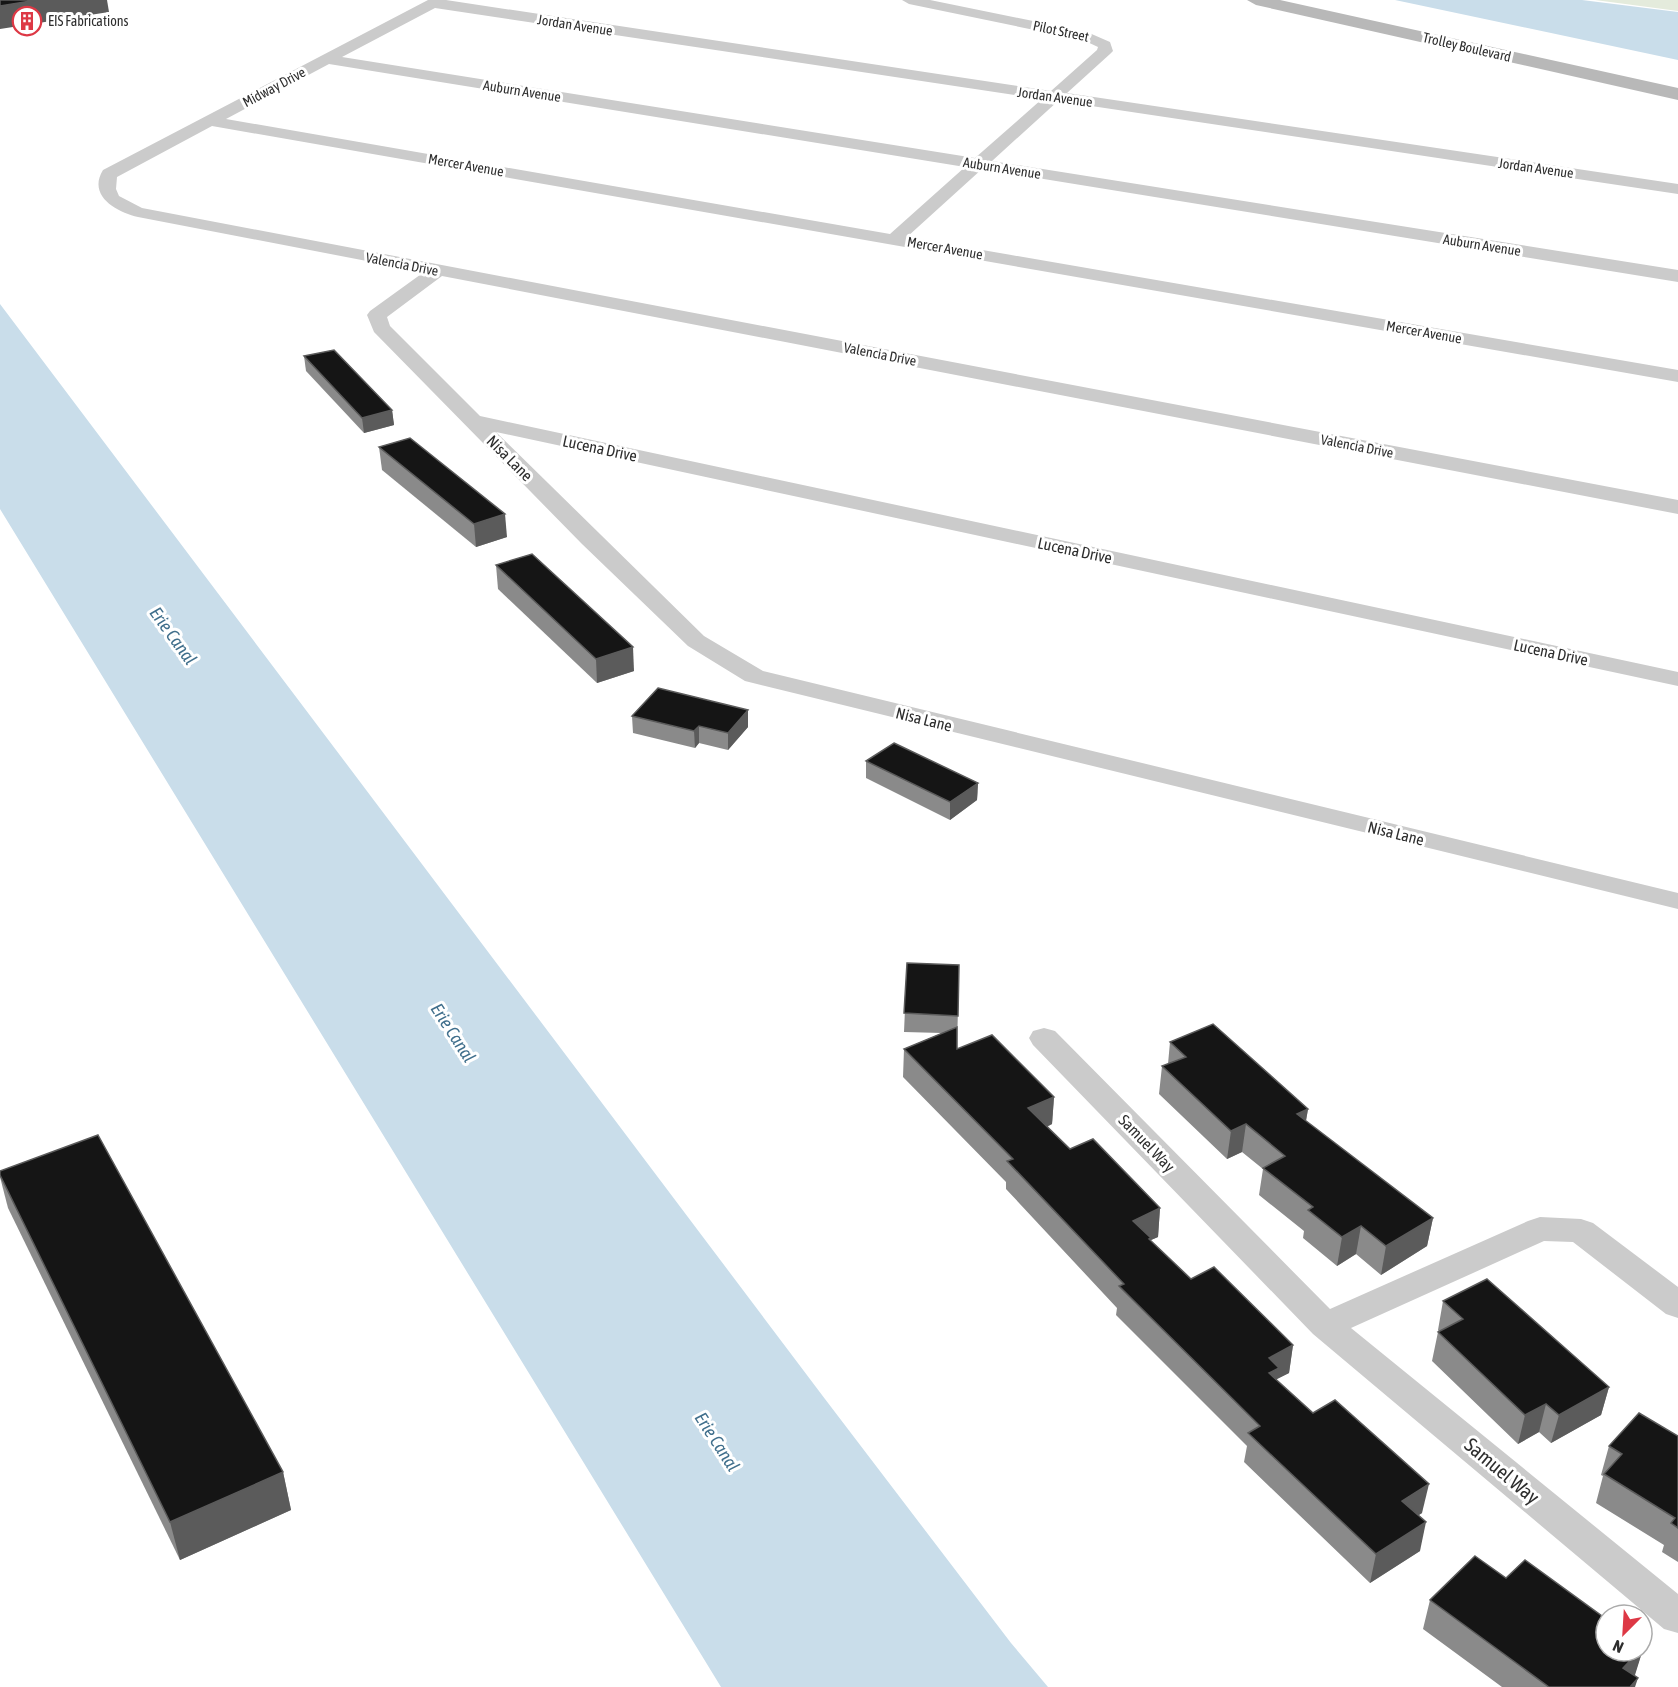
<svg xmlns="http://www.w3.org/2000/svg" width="1678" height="1687" viewBox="0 0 1678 1687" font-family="'Asap Condensed',sans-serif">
<rect width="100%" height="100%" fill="#fff"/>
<polygon fill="#e4ebdc" points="1595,0 1678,0 1678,11"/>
<g fill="#c9ddea">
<polygon points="1395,0 1582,0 1678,12 1678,60"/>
<polygon points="0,304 825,1399 1011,1643 1048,1687 721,1687 0,509"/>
</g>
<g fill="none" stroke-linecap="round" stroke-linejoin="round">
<g fill="#cbcbcb" fill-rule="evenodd">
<path d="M428,0H446L1051,91L1097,50L1098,47L1083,40L909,4L902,0H930L1087,32L1110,42L1113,51L1110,54L1067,93L1678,184V194L1058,101L992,161L1678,270V282L982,169L907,237L1678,370V382L212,126L117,177L116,189L119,196L142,208L1678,500V514L442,276L387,317L390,326L480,416L1678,672V686L496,432L704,636L763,671L1678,893V909L745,681L688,646L582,544L374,332L367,315L370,311L424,272L138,217C117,212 87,196 103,170ZM435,8L1042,99L975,158L342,57ZM329,64L965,167L890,234L226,119Z"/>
<polygon points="1044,1028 1055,1031 1330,1309 1528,1221 1540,1217 1581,1219 1593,1223 1678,1287 1678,1318 1666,1314 1573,1242 1544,1241 1351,1328 1678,1594 1678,1633 1664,1629 1313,1334 1033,1045 1029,1038 1033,1031"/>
</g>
<polygon fill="#b8b8b8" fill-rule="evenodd" points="1247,0 1280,0 1678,88 1678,100 1256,5"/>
</g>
<g fill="#8a8a8a">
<polygon points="304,356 392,410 394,425 364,433 306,371"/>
<polygon points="379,447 507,537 476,547 382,470"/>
<polygon points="496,565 634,671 597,683 498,589"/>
<polygon points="632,716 748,727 728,750 699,743 695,748 633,733"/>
<polygon points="866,761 978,783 977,800 950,820 866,778"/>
<polygon points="907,963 959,965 957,1049 1054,1097 1052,1124 1047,1127 1070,1149 1160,1208 1158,1237 1151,1240 1150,1241 1191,1279 1293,1345 1289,1373 1277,1379 1277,1381 1422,1513 1419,1515 1420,1551 1370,1583 1244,1462 1247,1446 1116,1315 1117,1308 1006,1189 1006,1182 903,1077 904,1049 942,1033 904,1032"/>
<polygon points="1170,1042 1308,1109 1306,1121 1433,1218 1427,1246 1381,1275 1356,1254 1337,1266 1303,1238 1304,1231 1259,1195 1263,1169 1242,1152 1227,1159 1159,1094 1162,1066 1168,1064"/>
<polygon points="0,1171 283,1472 291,1510 180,1560 8,1208 0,1177"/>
<polygon points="1443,1301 1609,1387 1601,1415 1551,1443 1539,1432 1518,1444 1432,1361 1438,1332 1439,1332 1438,1330"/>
<polygon points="1678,1436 1678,1562 1662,1552 1664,1545 1596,1503 1603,1476 1601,1475 1609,1446"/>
<polygon points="1506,1578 1644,1646 1634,1676 1635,1687 1502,1687 1423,1629 1430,1600"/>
</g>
<g fill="#5b5b5b">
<polygon points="37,0 107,0 109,12 0,29 0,6"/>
<polygon points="392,410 394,425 364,433 362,418"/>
<polygon points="505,514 507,537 476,547 474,524"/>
<polygon points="633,647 634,671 597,683 596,659"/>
<polygon points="748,710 748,727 728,750 728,733"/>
<polygon points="699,726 699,743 695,748 694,731"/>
<polygon points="978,783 977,800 950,820 950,802"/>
<polygon points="1054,1097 1052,1124 1026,1136 1028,1108"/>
<polygon points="1308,1109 1303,1137 1297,1114"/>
<polygon points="1246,1124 1242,1152 1227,1159 1231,1131"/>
<polygon points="1160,1208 1158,1237 1151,1240 1148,1266 1133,1221"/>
<polygon points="1433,1218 1427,1246 1381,1275 1386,1246"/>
<polygon points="1361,1226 1356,1254 1337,1266 1342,1237"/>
<polygon points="1293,1345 1289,1373 1277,1379 1275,1396 1265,1402 1269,1358"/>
<polygon points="1609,1387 1601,1415 1551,1443 1559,1415"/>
<polygon points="1546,1404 1539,1432 1518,1444 1525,1415"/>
<polygon points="283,1472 291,1510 180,1560 170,1522"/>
<polygon points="1429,1484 1422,1513 1396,1529 1402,1501"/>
<polygon points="1426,1522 1420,1551 1370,1583 1376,1554"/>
<polygon points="1644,1646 1635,1675 1623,1687 1623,1668 1639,1651 1642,1651 1642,1648"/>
<polygon points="1638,1678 1635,1687 1630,1687"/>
</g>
<g fill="#151515" stroke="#5b5b5b" stroke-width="1.5">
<polygon points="0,0 37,0 0,6"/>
<polygon points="334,350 392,410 362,418 304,356"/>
<polygon points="410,438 505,514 474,524 379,447"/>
<polygon points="532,554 633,647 596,659 496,565"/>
<polygon points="658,688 748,710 728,733 699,726 694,731 632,716"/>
<polygon points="894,743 978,783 950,802 866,761"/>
<polygon points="907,963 959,965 958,1016 904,1013"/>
<polygon points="1213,1024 1308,1109 1297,1114 1433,1218 1386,1246 1361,1226 1342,1237 1308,1210 1313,1207 1263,1168 1285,1156 1246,1124 1231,1131 1162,1066 1186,1057 1170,1042"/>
<polygon points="957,1027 957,1049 992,1035 1054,1097 1028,1108 1070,1149 1093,1139 1160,1208 1133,1221 1151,1238 1149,1239 1191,1279 1214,1267 1293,1345 1269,1358 1279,1368 1269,1373 1313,1413 1335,1400 1429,1484 1402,1501 1426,1522 1376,1554 1248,1433 1260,1426 1119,1286 1124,1284 1007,1161 1013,1159 904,1049"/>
<polygon points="98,1135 283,1472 170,1522 0,1175 0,1171"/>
<polygon points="1487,1279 1609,1387 1559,1415 1546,1404 1525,1415 1438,1332 1463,1319 1443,1301"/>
<polygon points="1639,1413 1678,1436 1678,1528 1671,1523 1675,1518 1604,1474 1622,1454 1609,1446"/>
<polygon points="1475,1556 1506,1578 1525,1560 1606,1619 1606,1651 1639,1651 1623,1668 1638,1678 1630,1687 1549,1687 1430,1600"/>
</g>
<defs>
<g id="building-ring" transform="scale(1.5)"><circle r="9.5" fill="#fff" stroke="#dd3845" stroke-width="1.5"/><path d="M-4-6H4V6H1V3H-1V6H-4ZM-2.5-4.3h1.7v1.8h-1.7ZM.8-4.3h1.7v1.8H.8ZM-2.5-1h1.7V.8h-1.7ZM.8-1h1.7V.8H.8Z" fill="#dd3845"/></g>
</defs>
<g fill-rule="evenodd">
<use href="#building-ring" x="27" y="21"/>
</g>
<g text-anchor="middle" stroke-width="6" stroke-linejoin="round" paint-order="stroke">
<g font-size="14" fill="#2e2e2e" stroke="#fff" text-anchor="start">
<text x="48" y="26">EIS Fabrications</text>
</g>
<g font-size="14" fill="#2e2e2e" stroke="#fff">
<text transform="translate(575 25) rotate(9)" y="5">Jordan Avenue</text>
<text transform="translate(1061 31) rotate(12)" y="5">Pilot Street</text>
<text transform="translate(1467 47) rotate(13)" y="5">Trolley Boulevard</text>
<text transform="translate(274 87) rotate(-28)" y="5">Midway Drive</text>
<text transform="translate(522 91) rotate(9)" y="5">Auburn Avenue</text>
<text transform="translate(1055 97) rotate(8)" y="5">Jordan Avenue</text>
<text transform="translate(466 165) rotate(10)" y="5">Mercer Avenue</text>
<text transform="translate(1002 168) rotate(9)" y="5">Auburn Avenue</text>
<text transform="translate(1536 168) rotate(8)" y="5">Jordan Avenue</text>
<text transform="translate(1482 245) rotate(9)" y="5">Auburn Avenue</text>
<text transform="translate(945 248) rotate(10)" y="5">Mercer Avenue</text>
<text transform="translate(402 264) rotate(11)" y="5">Valencia Drive</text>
<text transform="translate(1424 332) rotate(10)" y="5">Mercer Avenue</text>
<text transform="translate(880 354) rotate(11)" y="5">Valencia Drive</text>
<text transform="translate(1357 446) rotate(11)" y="5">Valencia Drive</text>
</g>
<g font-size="16" fill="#2e2e2e" stroke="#fff">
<text transform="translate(600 448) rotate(12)" y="6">Lucena Drive</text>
<text transform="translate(510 458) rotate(45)" y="6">Nisa Lane</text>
<text transform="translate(1075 550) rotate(12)" y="6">Lucena Drive</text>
<text transform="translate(1551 652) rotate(12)" y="6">Lucena Drive</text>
<text transform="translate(924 719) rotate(14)" y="6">Nisa Lane</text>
<text transform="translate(1396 833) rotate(14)" y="6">Nisa Lane</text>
<text transform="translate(1147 1143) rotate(46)" y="6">Samuel Way</text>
</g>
<g font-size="18" font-style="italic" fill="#406f8c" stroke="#fff">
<text transform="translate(173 636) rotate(54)" y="6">Erie Canal</text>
<text transform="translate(453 1033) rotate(57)" y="6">Erie Canal</text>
<text transform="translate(717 1442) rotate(57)" y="6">Erie Canal</text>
</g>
<g font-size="20" fill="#2e2e2e" stroke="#fff">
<text transform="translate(1502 1471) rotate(40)" y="7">Samuel Way</text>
</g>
</g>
<g transform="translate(1624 1633) rotate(204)"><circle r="28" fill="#ffffff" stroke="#ababab" stroke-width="1.5"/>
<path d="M0-4.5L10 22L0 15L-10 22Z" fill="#dd3845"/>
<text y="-9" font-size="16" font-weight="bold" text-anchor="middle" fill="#2e2e2e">N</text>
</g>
</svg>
